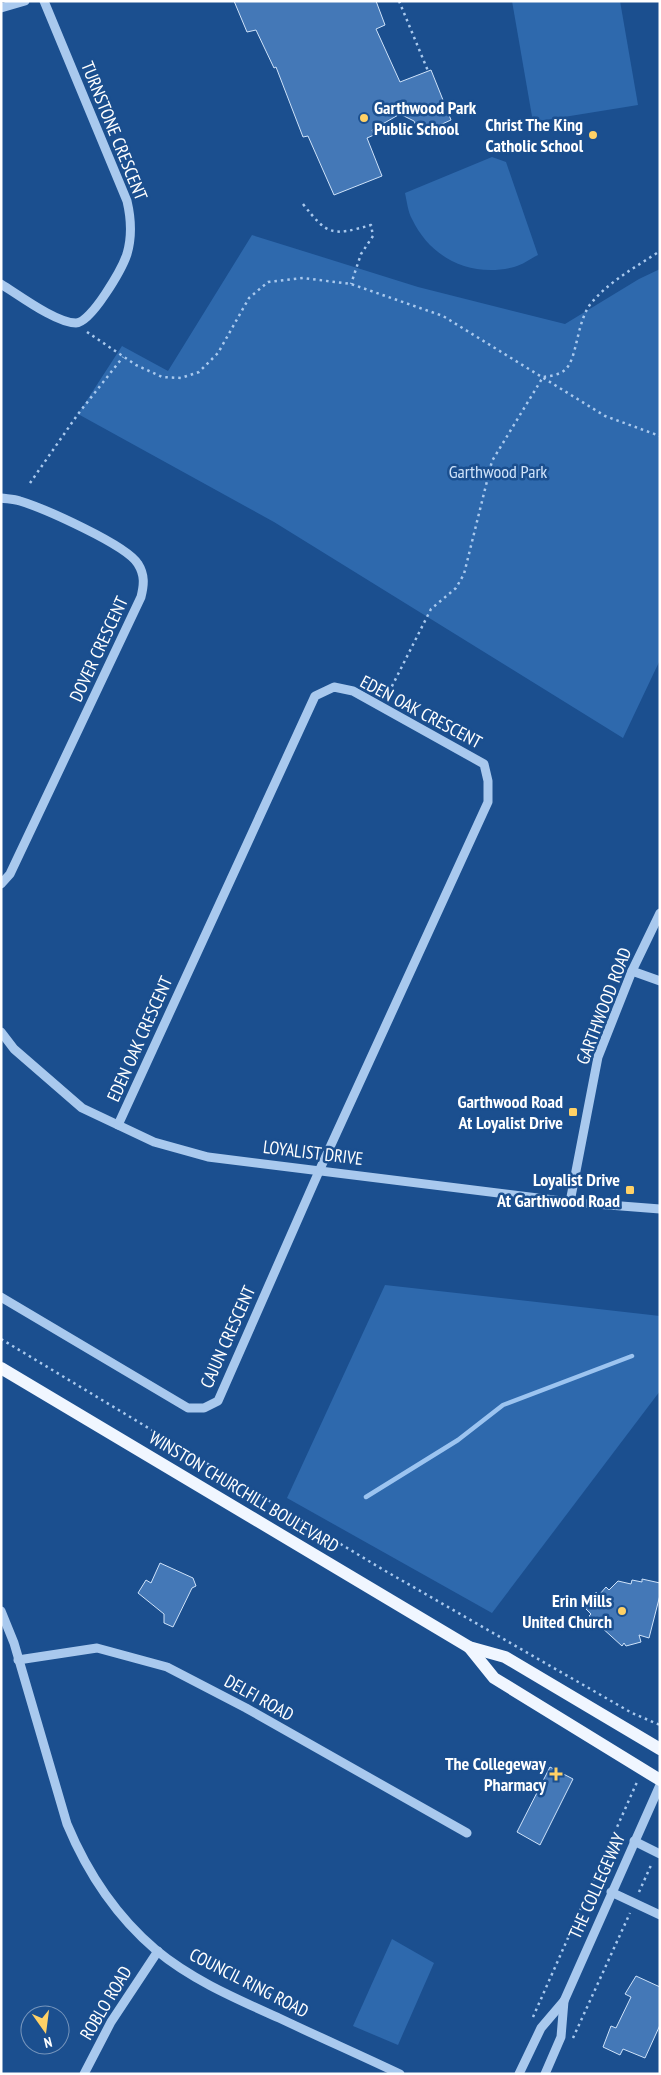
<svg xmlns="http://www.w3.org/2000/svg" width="661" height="2075" viewBox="0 0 661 2075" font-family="'PT Sans Narrow',sans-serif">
<rect width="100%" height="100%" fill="#1b4f8f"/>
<g fill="#2e69ad">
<polygon points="512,1 620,1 638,105 533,122"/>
<path d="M492,157L506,162L538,255C530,259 522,265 514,267C472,278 431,259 412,219C408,212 407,202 405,193Z"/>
<polygon points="252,235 418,287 565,324 639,279 660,269 660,660 623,738 274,522 78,414 122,346 168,371"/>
<polygon points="385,1285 660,1316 660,1391 492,1613 287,1498"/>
<polygon points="392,1939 434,1963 398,2045 353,2026"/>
</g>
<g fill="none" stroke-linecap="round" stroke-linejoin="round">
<polyline stroke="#9cc4f0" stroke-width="4.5" points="366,1497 458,1440 503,1405 632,1356"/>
</g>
<g fill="#4478b7" stroke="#cfe3fa">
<polygon points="234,1 376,1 385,25 376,29 400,82 431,70 451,120 420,134 414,121 400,114 372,130 374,135 367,138 382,176 334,195 308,136 303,137 276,67 274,68 256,30 247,32"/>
<polygon points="160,1563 193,1578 196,1586 192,1588 173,1627 164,1623 164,1614 138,1593 146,1580 151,1583"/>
<polygon points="642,1579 660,1583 660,1595 649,1638 639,1635 641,1642 626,1646 624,1643 622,1646 589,1616 591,1614 584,1607 596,1592 599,1595 606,1587 609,1590 618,1581 631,1584 632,1580 642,1582"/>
<polygon points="550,1767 573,1779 540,1845 517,1832"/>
<polygon points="636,1976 660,1987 660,2025 645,2058 623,2049 620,2055 603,2047 611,2026 616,2028 631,1997 625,1994"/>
</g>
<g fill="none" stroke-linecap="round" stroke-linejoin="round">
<g stroke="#a9c9ee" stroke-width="2.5" stroke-dasharray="2.5 4" stroke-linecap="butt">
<polyline points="399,1 428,71"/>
<path d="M303,204C328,236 332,236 371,225L373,236L361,254L351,284"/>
<polyline points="87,332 136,365 162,377 181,378 199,372 218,353 249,298 268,282 303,278 351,284 443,316 605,416 660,436"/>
<polyline points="30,483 78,414 123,357"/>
<path d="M386,698L431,609L456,588L464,574L492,461L543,377C550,376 559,375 565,370C578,358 576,321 592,302C611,280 636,267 660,251"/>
<polyline points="1,1339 382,1569 632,1713 660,1725"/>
<polyline points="639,1892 652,1863"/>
<polyline points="533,2017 637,1782"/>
<polyline points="573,2038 630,1913"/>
</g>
<g stroke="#a9c9ee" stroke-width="9">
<polyline points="1,8 25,1"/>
<path d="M1,284C19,295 56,323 76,323C91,323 122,269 127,254C132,237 131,218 127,201L44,1"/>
<path d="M1,498C7,499 14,499 20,501C43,508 127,545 138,564C145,575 144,585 141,597L10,874L1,884"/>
<polyline points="632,971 660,981"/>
<polyline points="1,1032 14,1049 82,1108 154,1142 208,1157 570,1202 660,1209"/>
<polyline points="570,1202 598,1057 632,971 660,913"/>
<polyline points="1,1297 188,1408 204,1408 218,1401 320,1169 488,802 488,781 484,764 353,691 334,687 315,696 118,1125"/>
<path d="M1,1611L14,1643L67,1824C87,1872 116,1916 156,1950C192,1980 237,1999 279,2018C319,2037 360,2055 400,2074"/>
<polyline points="18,1660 97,1648 167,1667 246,1708 467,1833"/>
<polyline points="634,1841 660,1854"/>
<polyline points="611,1892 660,1915"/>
<polyline points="84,2074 111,2022 158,1951"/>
<polyline points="519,2074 541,2028 564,2001 660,1785"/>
<polyline points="545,2074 561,2037 564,2001"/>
</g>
<g stroke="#f0f6ff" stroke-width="12">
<polyline points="1,1368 469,1647 505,1657 660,1749"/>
<polyline points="469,1647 494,1678 660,1780"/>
</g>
</g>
<g fill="#ffd166" stroke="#1b4f8f" stroke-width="2">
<circle cx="364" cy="118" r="5"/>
<circle cx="593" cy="135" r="5"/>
<rect x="568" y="1107" width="10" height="10" rx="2.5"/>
<rect x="625" y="1185" width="10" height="10" rx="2.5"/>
<circle cx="622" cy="1611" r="5"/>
<path d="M553.5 1766.5h5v5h5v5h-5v5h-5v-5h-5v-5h5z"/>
</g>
<g text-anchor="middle" stroke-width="5" stroke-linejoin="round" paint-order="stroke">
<g font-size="18" font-weight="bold" fill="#fff" stroke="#1b4f8f" text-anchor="end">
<text x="374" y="114" text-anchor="start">Garthwood Park<tspan x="374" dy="21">Public School</tspan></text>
<text x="583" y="131">Christ The King<tspan x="583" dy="21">Catholic School</tspan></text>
<text x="563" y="1108">Garthwood Road<tspan x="563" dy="21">At Loyalist Drive</tspan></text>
<text x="620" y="1186">Loyalist Drive<tspan x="620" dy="21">At Garthwood Road</tspan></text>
<text x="612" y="1607">Erin Mills<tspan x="612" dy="21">United Church</tspan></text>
<text x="546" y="1770">The Collegeway<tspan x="546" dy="21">Pharmacy</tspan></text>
</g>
<g font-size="18" fill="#fff" stroke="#1b4f8f">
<text transform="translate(114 131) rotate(68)" y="6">TURNSTONE CRESCENT</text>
<text transform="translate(99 649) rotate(-65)" y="6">DOVER CRESCENT</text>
<text transform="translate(421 712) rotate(28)" y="6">EDEN OAK CRESCENT</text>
<text transform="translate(604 1006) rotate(-69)" y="6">GARTHWOOD ROAD</text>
<text transform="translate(140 1039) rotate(-66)" y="6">EDEN OAK CRESCENT</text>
<text transform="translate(313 1153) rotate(7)" y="6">LOYALIST DRIVE</text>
<text transform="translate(228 1337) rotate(-66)" y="6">CAJUN CRESCENT</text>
<text transform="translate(244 1492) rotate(31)" y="6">WINSTON CHURCHILL BOULEVARD</text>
<text transform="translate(259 1698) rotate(29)" y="6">DELFI ROAD</text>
<text transform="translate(597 1886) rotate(-66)" y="6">THE COLLEGEWAY</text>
<text transform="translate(249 1983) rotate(27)" y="6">COUNCIL RING ROAD</text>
<text transform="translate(106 2003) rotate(-59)" y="6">ROBLO ROAD</text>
</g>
<g font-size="18" fill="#cfe3fa" stroke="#1b4f8f">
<text x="498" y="478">Garthwood Park</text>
</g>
</g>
<rect width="661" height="2075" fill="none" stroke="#ffffff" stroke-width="5"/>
<g transform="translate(45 2030) rotate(166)"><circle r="24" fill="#1b4f8f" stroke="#7695bc"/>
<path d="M0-4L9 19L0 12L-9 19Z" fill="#ffd166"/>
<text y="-8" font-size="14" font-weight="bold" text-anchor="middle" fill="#ffffff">N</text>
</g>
</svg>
